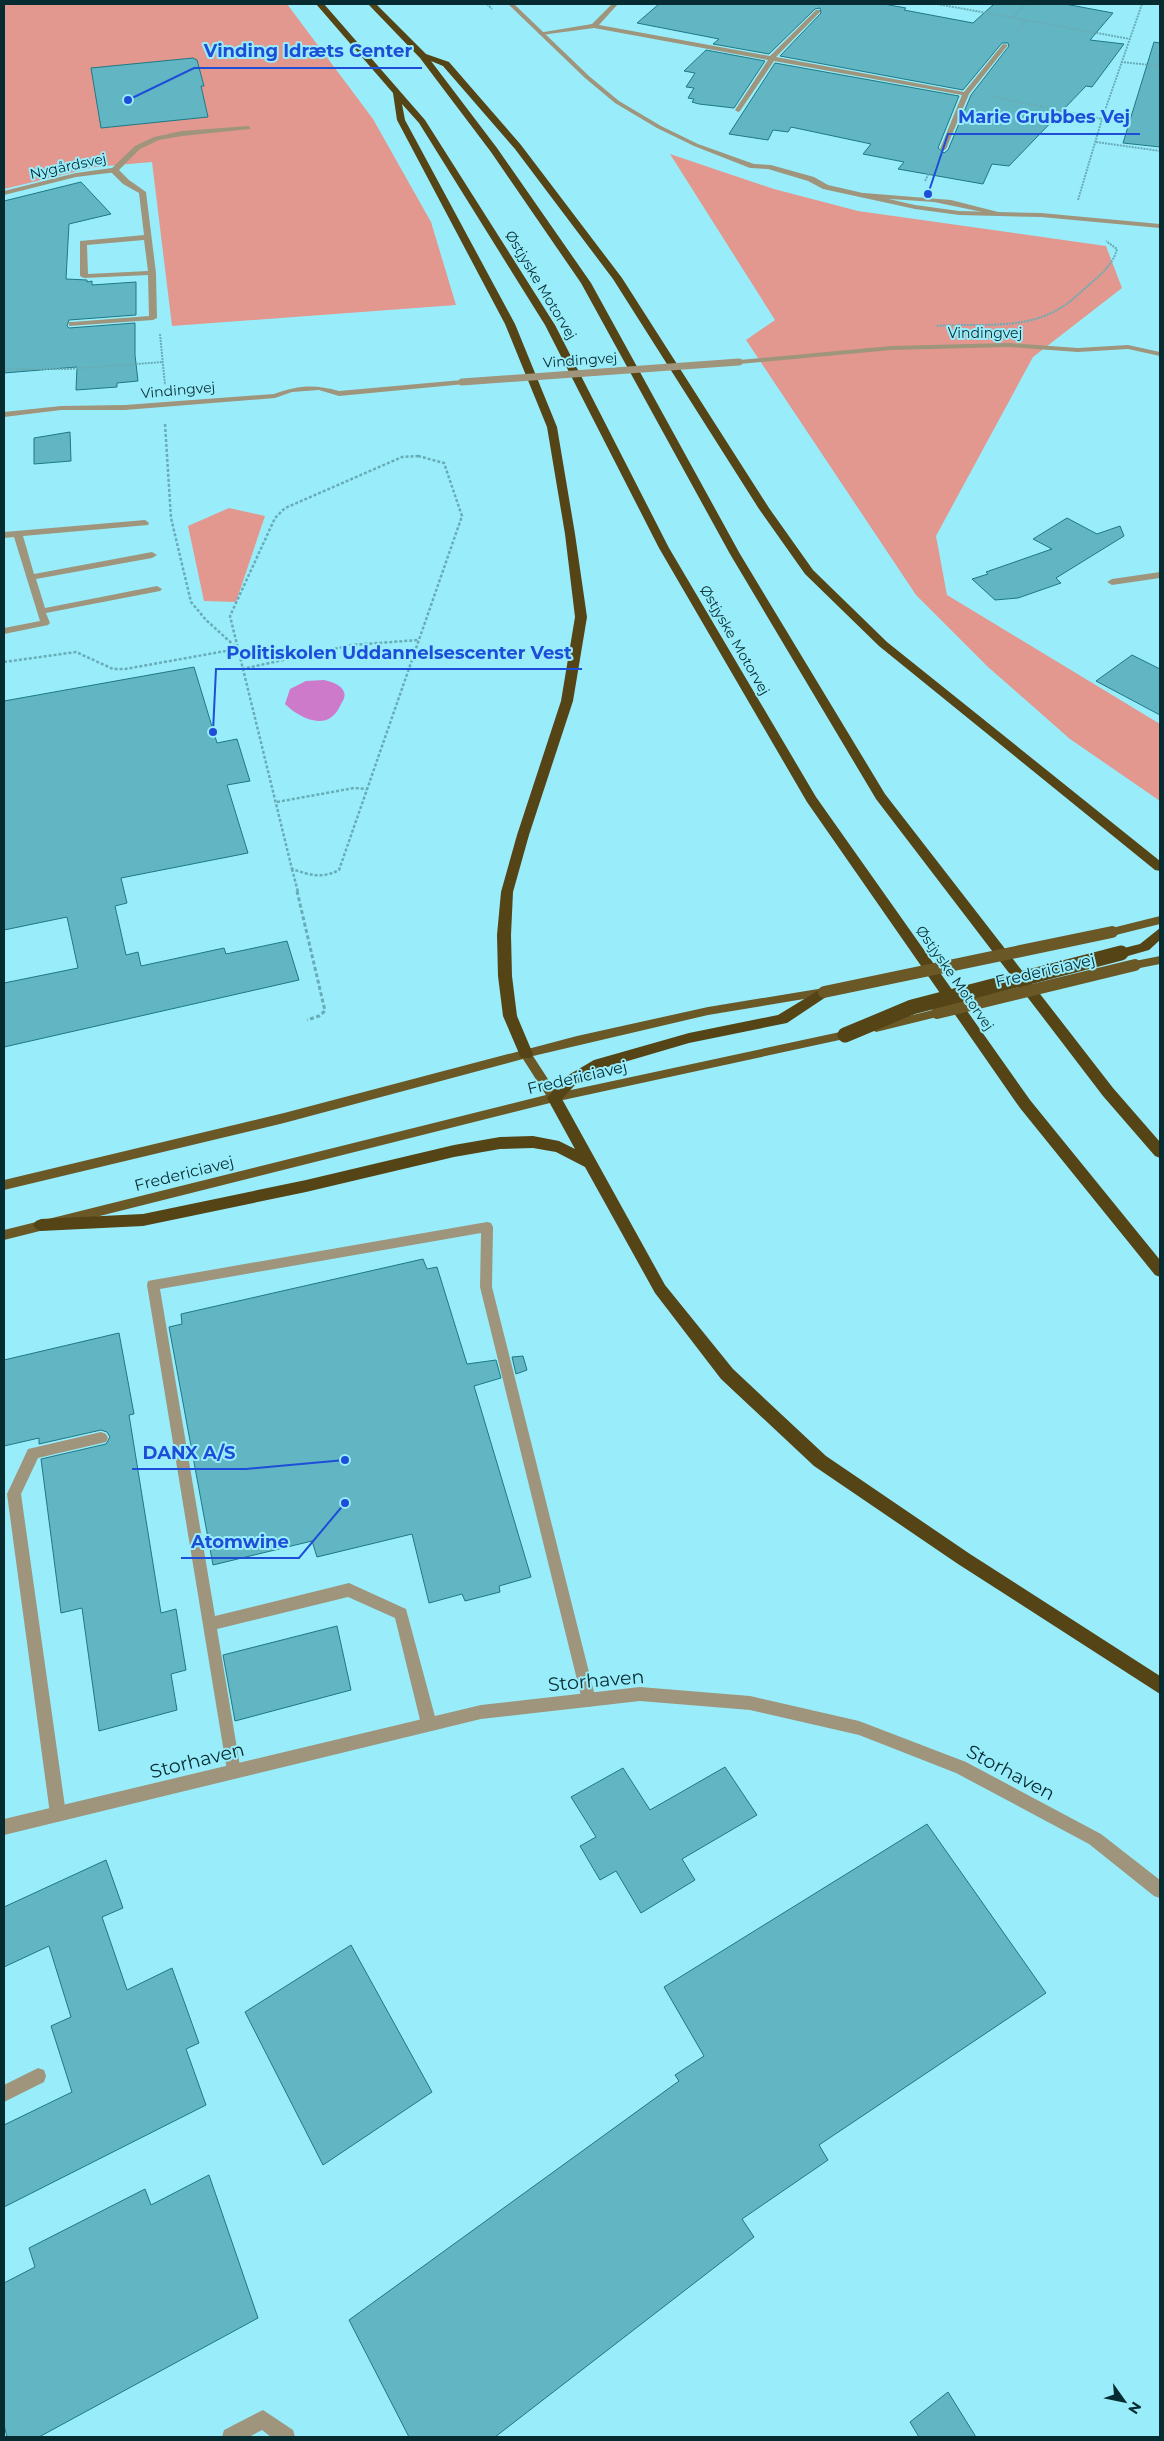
<svg xmlns="http://www.w3.org/2000/svg" width="1164" height="2441" viewBox="0 0 1164 2441" font-family="Montserrat,sans-serif">
<rect width="100%" height="100%" fill="#99edfb"/>
<g fill="#e2988e">
<polygon points="4,4 287,4 373,119 431,222 456,305 172,326 152,162 95,167 4,189"/>
<polygon points="670,154 774,189 858,211 1106,246 1122,288 1033,357 936,536 947,595 1160,724 1160,801 1070,739 988,667 916,595 746,340 775,320"/>
<polygon points="229,508 265,516 236,602 204,601 188,526"/>
</g>
<path fill="#cd7aca" d="M324,680C331,682 341,684 344,692C346,697 342,702 340,706C328,733 299,718 285,704L290,689L306,681Z"/>
<g fill="#62b6c3" stroke="#1c7985">
<polygon points="659,4 884,4 906,8 904,10 973,23 994,4 1065,4 1113,13 1090,40 1124,44 1092,87 1086,86 1009,166 992,164 983,184 898,169 904,162 863,154 871,144 791,127 788,132 773,130 768,140 729,134 775,63 959,96 938,148 944,153 948,150 971,95 1009,46 1008,43 1002,43 963,90 780,56 821,13 820,8 815,9 769,54 713,44 719,39 637,23"/>
<polygon points="1154,42 1160,43 1160,147 1123,143"/>
<polygon points="706,50 765,61 734,108 699,104 692,102 694,99 688,98 694,88 686,87 695,73 684,71"/>
<polygon points="193,58 197,60 204,86 201,86 208,117 101,128 91,68"/>
<polygon points="81,182 111,214 69,224 66,279 87,280 87,282 92,281 92,285 136,282 136,315 69,320 67,326 69,328 135,323 135,355 138,381 117,383 117,387 76,390 77,367 4,373 4,201"/>
<polygon points="70,432 71,461 34,464 34,438"/>
<polygon points="1067,518 1097,534 1120,526 1124,536 1056,578 1061,583 1018,598 995,600 972,579 988,574 986,572 1052,549 1033,539"/>
<polygon points="1132,655 1160,669 1160,715 1096,681"/>
<polygon points="194,667 217,743 237,739 250,781 227,785 248,853 121,878 127,903 115,906 126,955 138,952 141,966 224,948 226,954 287,941 299,980 4,1047 4,983 78,968 67,917 4,930 4,701"/>
<polygon points="423,1259 427,1269 437,1267 467,1364 496,1360 501,1378 474,1386 531,1577 499,1586 500,1592 465,1601 462,1594 429,1603 412,1534 317,1557 312,1541 213,1565 169,1327 182,1324 181,1314"/>
<polygon points="119,1333 134,1414 129,1415 161,1613 176,1609 186,1670 171,1674 177,1710 99,1731 82,1608 61,1613 41,1459 106,1444 110,1437 107,1432 101,1430 39,1444 39,1438 4,1446 4,1360"/>
<polygon points="523,1356 527,1370 516,1374 512,1357"/>
<polygon points="337,1626 351,1690 235,1721 223,1655"/>
<polygon points="725,1767 757,1815 682,1859 695,1880 641,1913 616,1871 600,1880 580,1846 596,1837 571,1797 623,1768 650,1810"/>
<polygon points="927,1824 1046,1993 819,2145 828,2160 742,2219 754,2237 495,2437 409,2437 349,2320 679,2081 675,2075 704,2056 664,1987"/>
<polygon points="106,1860 123,1908 102,1917 127,1990 172,1968 199,2043 186,2049 206,2105 4,2207 4,2125 72,2092 51,2026 71,2017 49,1946 4,1967 4,1907"/>
<polygon points="351,1945 432,2092 323,2165 245,2012"/>
<polygon points="209,2175 258,2318 39,2437 7,2437 4,2425 4,2283 35,2267 29,2248 145,2189 151,2205"/>
<polygon points="948,2392 976,2437 919,2437 910,2422"/>
</g>
<g fill="none" stroke-linecap="round" stroke-linejoin="round">
<g stroke="#68acb7" stroke-width="2" stroke-dasharray="2 1" stroke-linecap="butt">
<polyline points="487,4 492,9"/>
<polyline points="937,4 1130,39"/>
<polyline points="1013,17 1026,4"/>
<polyline points="1015,33 1026,20"/>
<polyline points="1121,62 1160,66"/>
<polyline points="990,96 1102,119"/>
<polyline points="1096,142 1160,151"/>
<polyline points="925,181 934,164"/>
<polyline points="1078,200 1102,119 1142,4"/>
<path d="M937,326C975,323 1021,330 1055,311C1068,305 1078,294 1089,285C1101,274 1113,265 1117,249L1106,241"/>
<polyline points="160,334 165,385"/>
<polyline points="4,369 68,369 163,362"/>
</g>
<g stroke="#68acb7" stroke-width="2.5" stroke-dasharray="3 2" stroke-linecap="butt">
<polyline points="165,424 171,518 191,602 206,620 237,648"/>
<path d="M418,456L444,463L462,516L339,870C322,879 310,875 292,869L230,616L275,518L285,508L402,457Z"/>
<polyline points="4,662 76,652 113,669 125,669 237,649"/>
<polyline points="242,669 352,645 418,640"/>
<polyline points="277,802 354,788 367,789"/>
<polyline points="292,869 298,892"/>
</g>
<polyline stroke="#68acb7" stroke-width="3" stroke-dasharray="4 2.5" stroke-linecap="butt" points="297,891 325,1011 319,1016 307,1020"/>
<g fill="#9f957c" fill-rule="evenodd">
<path d="M111,168H117L129,180L146,192L156,273L157,318L153,320L69,326V322H72L149,316L148,275L84,278L80,276V241L144,235L139,193L123,184L111,172ZM144,240L148,271L88,274L87,245Z"/>
<polygon points="864,193 951,200 1006,214 1002,216 934,202 861,197 860,195"/>
<polygon points="145,520 149,523 148,525 23,536 34,574 152,552 157,555 152,558 36,579 45,608 157,586 162,589 160,591 46,613 50,623 48,625 4,634 4,628 40,621 14,537 4,538 4,532"/>
<polygon points="487,1222 491,1223 493,1227 492,1287 596,1700 594,1705 589,1707 584,1705 582,1700 480,1287 481,1233 160,1289 215,1616 349,1583 406,1609 437,1724 434,1729 429,1731 424,1729 421,1724 395,1618 348,1597 217,1629 241,1772 238,1777 233,1779 228,1777 147,1285 148,1281 153,1280"/>
<polygon points="101,1432 106,1434 108,1438 106,1442 38,1458 21,1494 66,1814 63,1819 58,1822 53,1819 50,1814 7,1494 28,1449"/>
<polygon points="38,2068 44,2070 46,2076 44,2082 4,2102 4,2085"/>
<polygon points="263,2410 293,2430 295,2437 271,2437 262,2430 249,2437 222,2437 224,2430"/>
</g>
<g fill="#9f957c" fill-rule="evenodd">
<polygon points="612,4 618,4 599,25 770,56 816,10 820,10 820,12 776,57 964,92 1003,44 1008,45 969,94 946,149 943,151 940,149 962,95 774,61 740,111 738,112 735,110 768,60 594,28 541,35 538,33 592,24"/>
<polygon points="248,126 250,127 250,129 182,136 159,140 140,149 117,172 76,177 4,195 4,191 76,173 112,168 135,146 154,137 182,131"/>
<polygon points="1009,343 1078,348 1128,345 1160,352 1160,356 1128,349 1078,352 1009,347 891,350 739,364 735,362 739,360 891,346"/>
<path d="M462,380H465V384L339,396L319,390L292,392L275,398L125,410H61L4,417V412L61,406L125,405L274,394C298,385 315,384 339,391Z"/>
<polygon points="1160,572 1160,578 1112,585 1107,582 1112,579"/>
<polygon points="640,1687 750,1696 859,1721 966,1762 1101,1834 1160,1880 1160,1898 1154,1896 1089,1844 956,1773 859,1735 750,1710 640,1701 481,1719 4,1835 4,1819 481,1705"/>
</g>
<polygon fill="#9f957c" fill-rule="evenodd" points="508,4 514,4 589,76 619,101 661,126 698,144 754,164 771,165 814,177 828,185 915,205 959,211 1041,213 1160,224 1160,228 1041,217 959,215 915,209 823,189 808,181 768,169 750,168 694,146 657,128 615,103 585,78"/>
<g fill="#6b5827" fill-rule="evenodd">
<polygon points="1160,916 1160,924 1112,936 1106,932 1108,929"/>
<polygon points="1160,956 1160,964 1135,969 1129,965 1135,961"/>
<polygon points="824,988 830,992 828,995 708,1015 533,1056 557,1093 854,1029 858,1030 860,1033 858,1036 554,1102 4,1240 4,1230 546,1095 523,1059 284,1123 4,1190 4,1180 284,1113 577,1036 708,1007"/>
<polygon points="937,1009 941,1010 943,1013 941,1016 876,1032 870,1028 876,1024"/>
</g>
<g fill="#554415" fill-rule="evenodd">
<polygon points="316,4 324,4 425,120 555,325 669,548 816,797 1030,1100 1160,1260 1160,1277 1155,1275 1020,1108 807,802 659,548 545,325 419,123 402,104 405,120 515,324 557,427 575,534 587,617 573,701 529,835 513,892 511,935 512,976 517,1016 533,1054 531,1058 521,1058 503,1016 498,976 497,935 501,892 517,835 561,701 575,617 565,534 547,427 505,324 397,120 393,93"/>
<polygon points="368,4 376,4 426,54 449,62 521,145 622,278 769,508 813,570 887,642 1160,861 1160,871 1155,870 879,646 805,574 759,509 613,279 515,149 443,66 431,61 497,148 591,283 740,554 885,794 1113,1088 1160,1142 1160,1158 1155,1156 1103,1096 876,799 730,554 581,283 491,152 420,58"/>
<polygon points="1160,928 1160,940 1149,950 1121,958 1114,953 1116,950 1140,944"/>
<polygon points="824,987 831,992 829,995 787,1023 689,1043 604,1068 575,1085 562,1099 665,1285 733,1369 826,1456 970,1554 1160,1676 1160,1694 958,1564 814,1466 721,1379 655,1293 585,1167 556,1152 533,1148 500,1149 454,1157 306,1192 143,1226 41,1231 36,1229 33,1225 36,1221 41,1219 143,1214 306,1180 454,1145 500,1137 533,1136 559,1141 575,1149 547,1098 565,1077 594,1060 689,1033 778,1015"/>
</g>
<polyline stroke="#9f957c" stroke-width="7" points="462,382 739,362"/>
<g stroke="#6b5827" stroke-width="12">
<polyline points="824,992 1112,932"/>
<polyline points="937,1013 1135,965"/>
</g>
<polyline stroke="#554415" stroke-width="15" points="845,1035 912,1007 1121,953"/>
</g>
<g text-anchor="middle" stroke-width="4" stroke-linejoin="round" paint-order="stroke">
<g font-size="14" fill="#062c31" stroke="#99edfb">
<text transform="translate(68 166) rotate(-12)" y="5">Nygårdsvej</text>
<text transform="translate(541 285) rotate(59)" y="5">Østjyske Motorvej</text>
<text x="985" y="338">Vindingvej</text>
<text transform="translate(580 360) rotate(-4)" y="5">Vindingvej</text>
<text transform="translate(178 390) rotate(-5)" y="5">Vindingvej</text>
<text transform="translate(735 640) rotate(60)" y="5">Østjyske Motorvej</text>
<text transform="translate(955 978) rotate(55)" y="5">Østjyske Motorvej</text>
</g>
<g font-size="16" fill="#062c31" stroke="#99edfb">
<text transform="translate(1045 970) rotate(-13)" y="6">Fredericiavej</text>
<text transform="translate(577 1077) rotate(-13)" y="6">Fredericiavej</text>
<text transform="translate(184 1173) rotate(-14)" y="6">Fredericiavej</text>
</g>
<g font-size="19" fill="#062c31" stroke="#99edfb">
<text transform="translate(596 1680) rotate(-5)" y="7">Storhaven</text>
<text transform="translate(197 1760) rotate(-14)" y="7">Storhaven</text>
<text transform="translate(1011 1772) rotate(28)" y="7">Storhaven</text>
</g>
</g>
<path fill="none" stroke="#1d4ed8" stroke-width="2" d="M128 100L194 68H422M928 194L948 134H1140M213 732L216 669H582M345 1460L246 1469H132M345 1503L299 1558H181"/>
<g fill="#1d4ed8" stroke="#99edfb" stroke-width="2">
<circle cx="128" cy="100" r="5"/>
<circle cx="928" cy="194" r="5"/>
<circle cx="213" cy="732" r="5"/>
<circle cx="345" cy="1460" r="5"/>
<circle cx="345" cy="1503" r="5"/>
</g>
<g font-size="18" text-anchor="middle" font-weight="bold" fill="#1d4ed8" stroke="#99edfb" stroke-width="4" stroke-linejoin="round" paint-order="stroke">
<text x="308" y="57">Vinding Idræts Center</text>
<text x="1044" y="123">Marie Grubbes Vej</text>
<text x="399" y="659">Politiskolen Uddannelsescenter Vest</text>
<text x="189" y="1459">DANX A/S</text>
<text x="240" y="1548">Atomwine</text>
</g>
<rect width="1164" height="2441" fill="none" stroke="#062c31" stroke-width="10"/>
<g transform="translate(1124 2401) rotate(123)" stroke="#99edfb" stroke-width="4" paint-order="stroke">
<path d="M0-4L9 19L0 12L-9 19Z" fill="#062c31"/>
<text y="-8" font-size="14" font-weight="bold" text-anchor="middle" fill="#062c31">N</text>
</g>
</svg>
